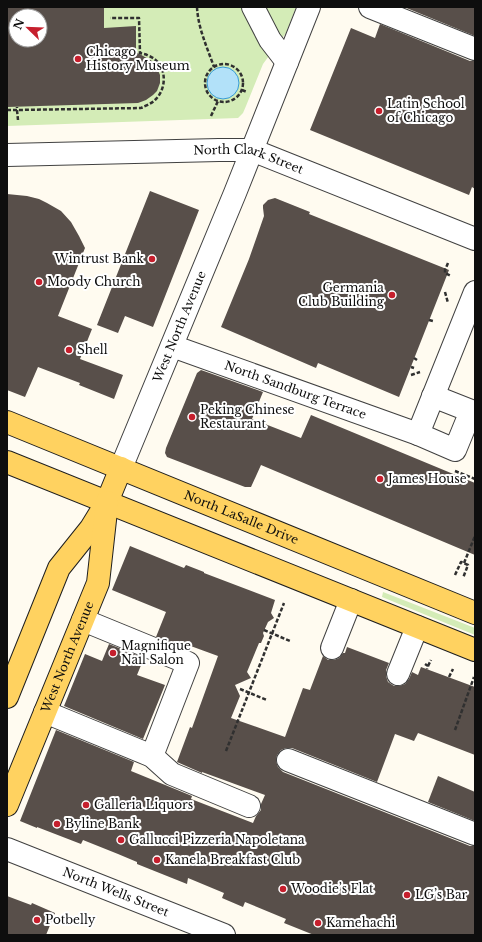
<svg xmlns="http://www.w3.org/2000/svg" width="482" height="942" viewBox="0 0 482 942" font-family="'Libre Baskerville',serif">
<rect width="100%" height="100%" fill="#fffbf0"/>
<g fill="#d4ecb7" fill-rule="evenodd">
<path d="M7,7H296L286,33L263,64L246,106L243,113L238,118L7,126ZM16,16H40V40H16Z"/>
<polygon points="383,592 475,628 475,635 382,597"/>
</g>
<circle fill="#b2e1f9" stroke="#359ad4" cx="223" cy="83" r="16"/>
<g fill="#584f4a" fill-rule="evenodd">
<path d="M7,7H104V28L136,26V52L152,61L157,68L160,75V83L157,91L153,95L146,100L138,103L7,107ZM16,16H40V40H16Z"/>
<polygon points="404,7 475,7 475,36"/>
<polygon points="380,24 470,61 475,61 475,189 472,187 469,195 310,130 351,28 375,38"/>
<polygon points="150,191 199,210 153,327 125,316 118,333 97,325"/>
<polygon points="7,194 27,196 39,199 47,203 61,211 71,222 79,236 85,248 58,316 92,329 80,359 123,375 114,399 79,385 80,383 38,367 25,397 7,390"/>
<polygon points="275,198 310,212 309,214 449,270 399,397 318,363 316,368 221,327 249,259 264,216 263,208 263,205 268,200"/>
<polygon points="201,370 263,392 252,419 301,438 311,415 475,483 475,555 261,465 251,487 245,487 167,457 165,453 166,448 197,373"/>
<polygon points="130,546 184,568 186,565 204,572 204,573 275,600 271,613 274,618 268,622 263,633 264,636 261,643 259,643 247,672 251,678 235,685 240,696 231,718 285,737 303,688 310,690 323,656 328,660 334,660 339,658 343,653 345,653 347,647 389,663 386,670 386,676 388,682 394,686 399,686 405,684 409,679 412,672 418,675 421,667 475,687 475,755 418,733 414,741 395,734 377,782 292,748 286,748 281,750 277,755 276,761 278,767 283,772 470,846 475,846 475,935 314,935 284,923 286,919 245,902 243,907 222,898 224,893 188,878 187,884 137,864 137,862 118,854 83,840 81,844 37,827 37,828 20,821 56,730 134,762 131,771 192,796 191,799 253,823 256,816 261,810 261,804 265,795 202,772 202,773 177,762 190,727 192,728 218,656 177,641 175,644 156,637 166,612 112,590"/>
<polygon points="109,644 144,658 137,675 165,685 143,739 64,706 85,654 102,661"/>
<polygon points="438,776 475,792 475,821 428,802"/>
<polygon points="7,896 31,905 32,903 55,913 46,935 7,935"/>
</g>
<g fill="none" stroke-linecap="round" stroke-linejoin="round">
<g stroke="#414141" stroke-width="24">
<g id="minor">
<polyline points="253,7 270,40 287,62"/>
<polyline points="370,7 475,49"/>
<path id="s1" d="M7,155L219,150H252L475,239"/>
<path id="s2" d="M172,346L418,434L455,450L471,411L433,396"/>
<polyline points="418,434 475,292"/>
<path id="s3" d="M121,468L235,193L309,7"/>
<polyline points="83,620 188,663 152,756"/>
<polyline points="332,648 351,600"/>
<polyline points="398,674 417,627"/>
<polyline points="45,712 152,756 172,774 249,806"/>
<polyline points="288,760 475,834"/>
<path id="s4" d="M7,849L224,935"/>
</g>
</g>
<g stroke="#1f1f1f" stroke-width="24">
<g id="major">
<path id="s5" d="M7,422L475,613"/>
<polyline points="7,462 475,650"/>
<polyline points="7,697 59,568 91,528 107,502 121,468"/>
<path id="s6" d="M7,805L98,583L107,502"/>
</g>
</g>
<g stroke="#303030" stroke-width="2.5" stroke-dasharray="4 2" stroke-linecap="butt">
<path d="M197,7C198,28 207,47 214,67"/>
<circle cx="224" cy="83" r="19"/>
<polyline points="242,90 247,92"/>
<polyline points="7,110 17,110 17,107"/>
<polyline points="211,116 218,101"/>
<path d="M18,120L17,110L141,108C145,106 151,104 155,100C168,88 167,63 149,56C146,54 143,54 140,53L139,18H110"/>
<polyline points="448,263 445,270 445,273 451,276"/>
<polyline points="445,292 448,303"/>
<polyline points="429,320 433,321"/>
<polyline points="414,358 417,360"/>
<polyline points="411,367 414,368"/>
<polyline points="411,375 420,372"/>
<polyline points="455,471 475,479"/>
<polyline points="464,563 475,536"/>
<polyline points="455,575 461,562 468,565 463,578"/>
<polyline points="264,630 290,641"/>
<polyline points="425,664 428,666 427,669"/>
<polyline points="428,666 431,660"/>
<polyline points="449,677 453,669"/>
<polyline points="240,689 267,700"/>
<polyline points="455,730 474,677"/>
<polyline points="226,751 284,603"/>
</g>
<use href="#minor" stroke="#fff" stroke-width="22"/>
<use href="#major" stroke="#ffd260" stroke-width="22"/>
</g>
<g fill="#c61f2d" stroke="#fff" stroke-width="1.5">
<circle cx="78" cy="59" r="4"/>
<circle cx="379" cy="111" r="4"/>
<circle cx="152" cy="259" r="4"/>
<circle cx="39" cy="282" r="4"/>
<circle cx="392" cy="295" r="4"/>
<circle cx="69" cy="350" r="4"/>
<circle cx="192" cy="417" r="4"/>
<circle cx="380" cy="479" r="4"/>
<circle cx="113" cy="653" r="4"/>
<circle cx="86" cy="805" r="4"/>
<circle cx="57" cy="824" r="4"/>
<circle cx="121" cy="840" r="4"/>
<circle cx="157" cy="860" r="4"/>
<circle cx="283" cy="889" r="4"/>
<circle cx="407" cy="895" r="4"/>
<circle cx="37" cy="920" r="4"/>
<circle cx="318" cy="923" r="4"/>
</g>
<g text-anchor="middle" stroke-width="4" stroke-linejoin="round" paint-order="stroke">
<g font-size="12" fill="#0e0e0e" stroke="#fff" text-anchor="start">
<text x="86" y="56">Chicago<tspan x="86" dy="14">History Museum</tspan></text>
<text x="387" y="108">Latin School<tspan x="387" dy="14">of Chicago</tspan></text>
<text x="144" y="263" text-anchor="end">Wintrust Bank</text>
<text x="47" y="286">Moody Church</text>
<text x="384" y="292" text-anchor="end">Germania<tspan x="384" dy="14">Club Building</tspan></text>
<text x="77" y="354">Shell</text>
<text x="200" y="414">Peking Chinese<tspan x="200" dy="14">Restaurant</tspan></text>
<text x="388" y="483">James House</text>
<text x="121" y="650">Magnifique<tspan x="121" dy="14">Nail Salon</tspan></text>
<text x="94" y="809">Galleria Liquors</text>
<text x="65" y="828">Byline Bank</text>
<text x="129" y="844">Gallucci Pizzeria Napoletana</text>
<text x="165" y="864">Kanela Breakfast Club</text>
<text x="291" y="893">Woodie’s Flat</text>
<text x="415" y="899">LG’s Bar</text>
<text x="45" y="924">Potbelly</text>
<text x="326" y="927">Kamehachi</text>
</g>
<g font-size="12" fill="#0e0e0e" stroke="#fff">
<text dy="4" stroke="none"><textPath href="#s1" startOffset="243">North Clark Street</textPath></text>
<text dy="4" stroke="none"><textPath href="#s3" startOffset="153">West North Avenue</textPath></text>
<text dy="4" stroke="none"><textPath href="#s2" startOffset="131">North Sandburg Terrace</textPath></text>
<text dy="4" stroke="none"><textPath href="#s5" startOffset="253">North LaSalle Drive</textPath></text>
<text dy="4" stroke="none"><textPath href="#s6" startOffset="160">West North Avenue</textPath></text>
<text dy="4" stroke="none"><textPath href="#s4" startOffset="117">North Wells Street</textPath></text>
</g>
</g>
<rect width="482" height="942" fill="none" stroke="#0e0e0e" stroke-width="16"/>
<g transform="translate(28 28) rotate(293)"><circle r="19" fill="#ffffff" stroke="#9f9f9f"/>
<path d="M0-3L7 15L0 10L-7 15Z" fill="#c61f2d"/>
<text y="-6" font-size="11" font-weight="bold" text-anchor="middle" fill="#0e0e0e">N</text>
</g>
</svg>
